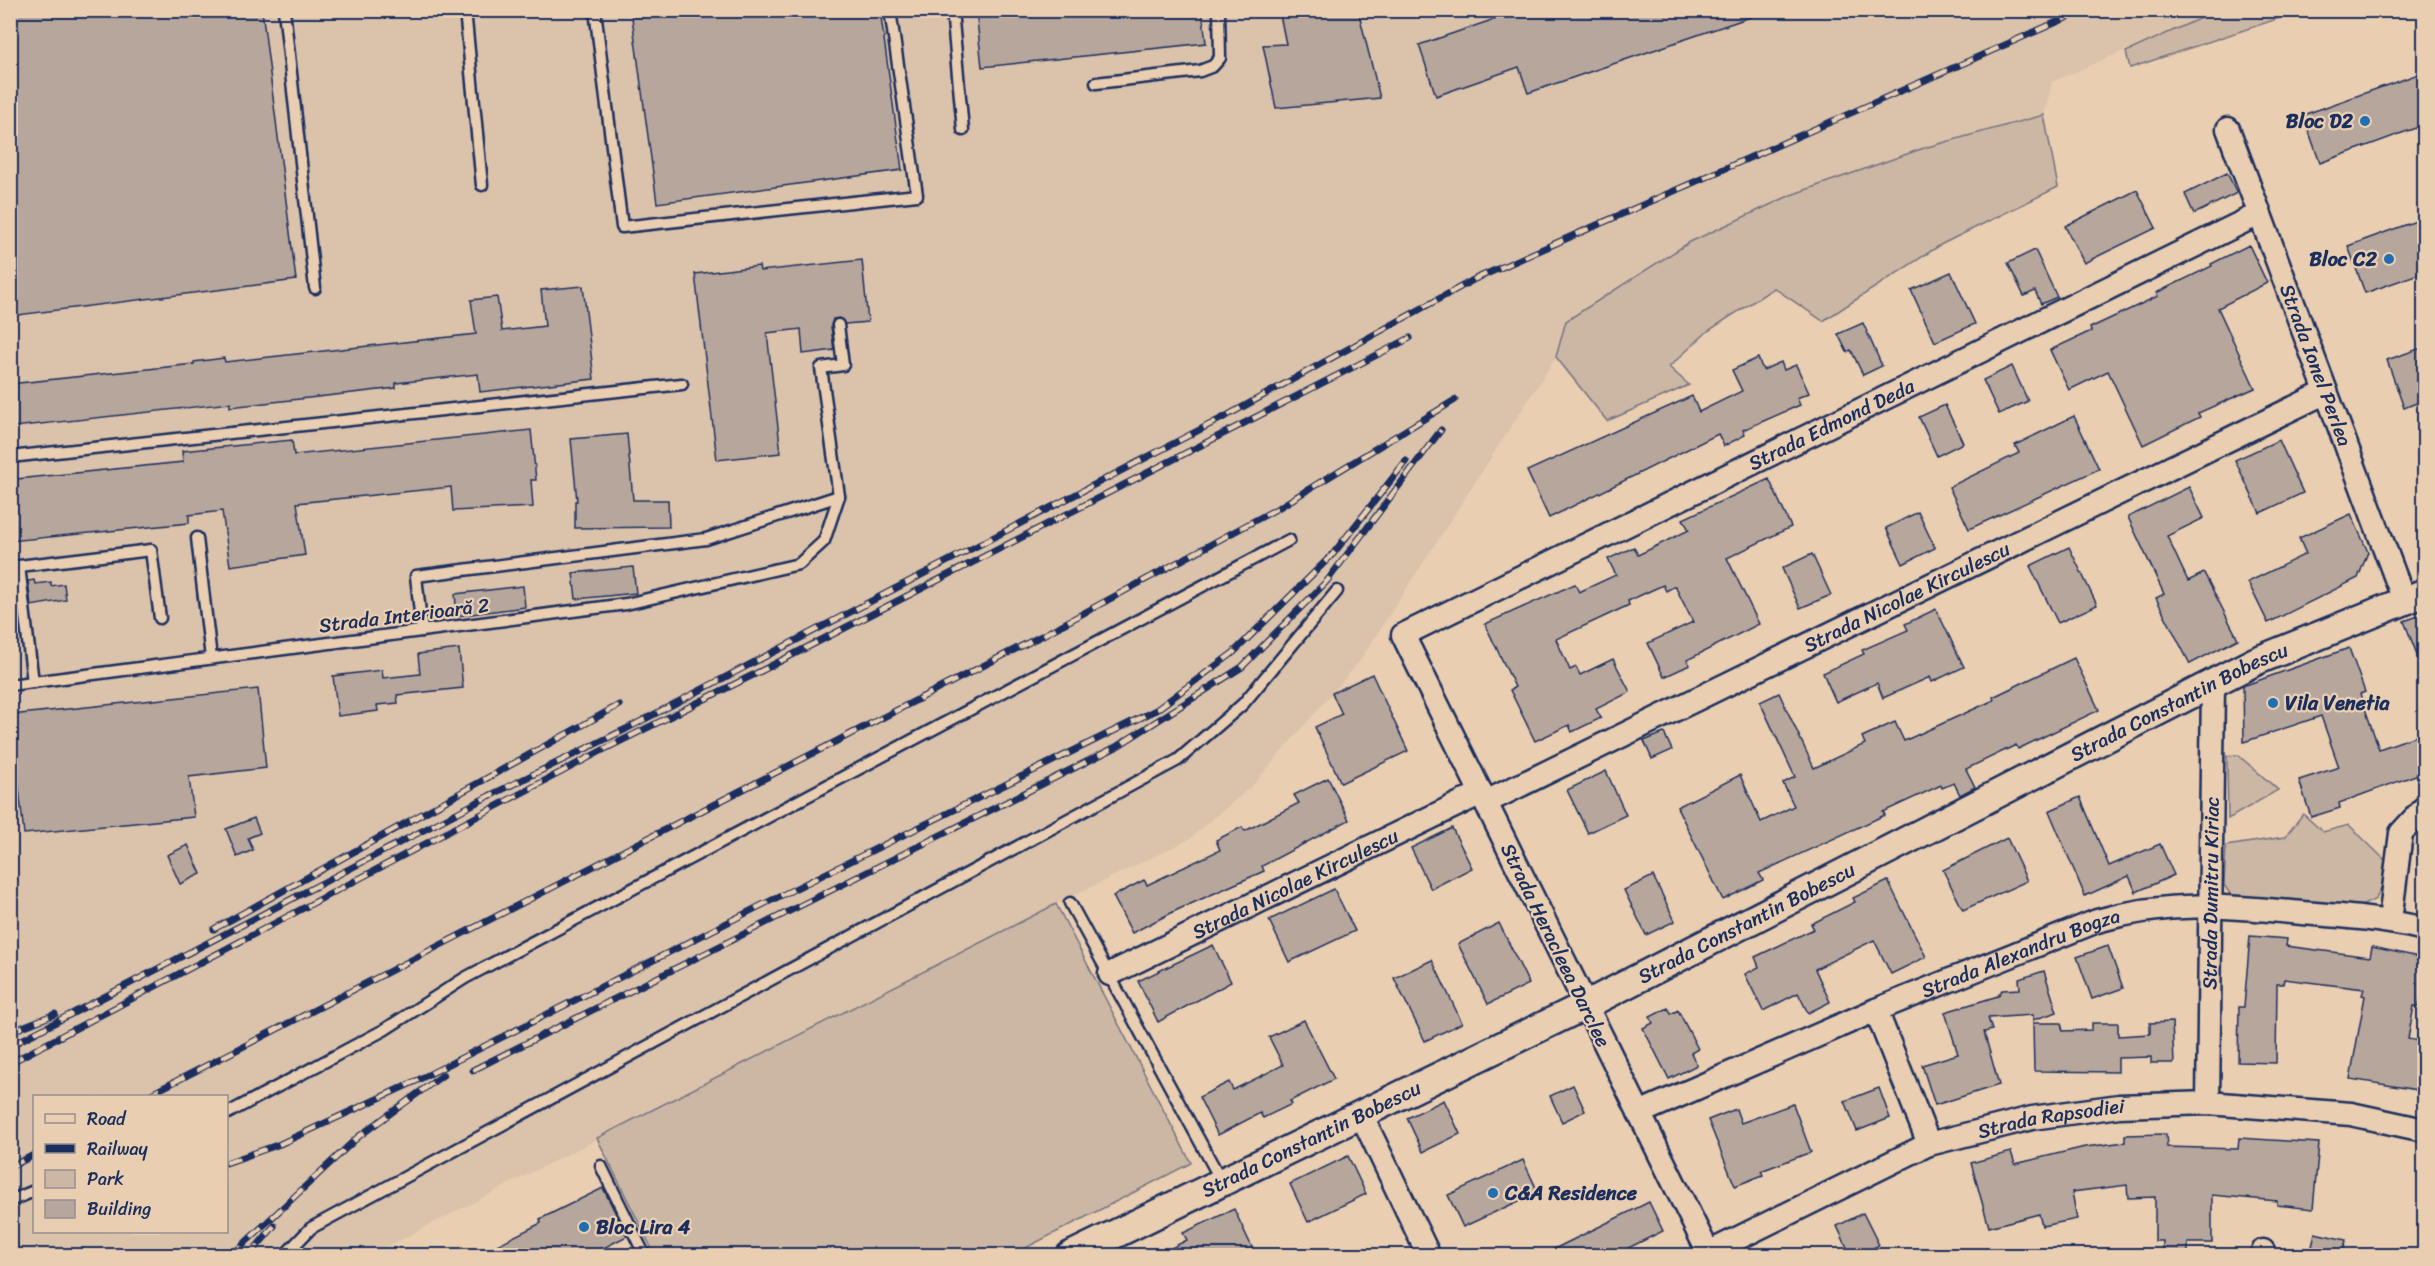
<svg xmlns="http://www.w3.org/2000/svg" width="2435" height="1266" viewBox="0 0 2435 1266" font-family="Sriracha,sans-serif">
<rect width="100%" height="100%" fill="#eaceb1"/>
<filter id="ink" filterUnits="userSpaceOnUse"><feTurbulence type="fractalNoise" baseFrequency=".0167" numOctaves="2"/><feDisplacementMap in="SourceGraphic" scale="12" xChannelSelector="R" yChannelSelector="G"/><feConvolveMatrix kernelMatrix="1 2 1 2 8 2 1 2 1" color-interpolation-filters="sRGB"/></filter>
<g filter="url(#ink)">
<path fill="#dbc2ab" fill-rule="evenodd" d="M10,11H2216L2052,82L2044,115L1924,148L1791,195L1690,242L1566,321L1556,357L1359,662L1252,786L1188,840L1056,904L369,1256L11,1255ZM34,1096H226V1232H34Z"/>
<g fill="#ccb7a5" stroke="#747382" stroke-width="1.5">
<polygon points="2216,11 2301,11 2130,68 2126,52"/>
<polygon points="2044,115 2058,187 1942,244 1823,321 1774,288 1708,331 1669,367 1689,385 1607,421 1556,357 1566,321 1690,242 1791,195 1924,148"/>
<polygon points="2238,755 2278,790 2228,819 2227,756"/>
<polygon points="2303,814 2323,832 2349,825 2385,860 2384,881 2376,899 2357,908 2231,895 2224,885 2226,846 2285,837"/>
<polygon points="1056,904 1191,1163 1012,1255 655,1255 597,1138"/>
</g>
<g fill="#b7a69c" stroke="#1b2f5e" stroke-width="1.5">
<polygon points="10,10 262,10 296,280 10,316"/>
<polygon points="631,10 880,10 902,170 657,203"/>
<polygon points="976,10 1202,10 1206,43 982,67"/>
<polygon points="1279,10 1358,10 1380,98 1276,108 1263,45 1286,44"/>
<polygon points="1521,10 1761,10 1762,13 1528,93 1519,67 1436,96 1419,45"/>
<polygon points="2424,72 2424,125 2320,163 2303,115"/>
<polygon points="2227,173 2237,193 2194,214 2185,194"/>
<polygon points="2137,190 2156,228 2084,263 2065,226"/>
<polygon points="2424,218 2424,272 2365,293 2348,246"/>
<polygon points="2249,245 2267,283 2218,308 2255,388 2198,413 2200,417 2143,445 2108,371 2069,390 2050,350 2091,331 2090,328 2158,296 2156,293 2212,266 2211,264"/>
<polygon points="2035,250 2057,297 2041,304 2035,291 2024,296 2008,263"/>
<polygon points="862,260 868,322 845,324 840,318 833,319 831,326 834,350 803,354 801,329 767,333 781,453 717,460 695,274 759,266 760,271"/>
<polygon points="1951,272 1975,324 1935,342 1911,290"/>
<polygon points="583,286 594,379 480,392 478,374 396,383 396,388 230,407 230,403 14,427 10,384 194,364 194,362 224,358 225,362 476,334 471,300 497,297 502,331 545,326 541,290"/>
<polygon points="1863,323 1882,366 1863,375 1851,350 1847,352 1838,334"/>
<polygon points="2424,347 2424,400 2404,408 2387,360"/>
<polygon points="1758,358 1763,370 1781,362 1784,370 1796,365 1809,393 1797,398 1800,405 1743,430 1745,435 1724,446 1718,434 1549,518 1527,471 1692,396 1699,412 1742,391 1732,370"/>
<polygon points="2012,366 2028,401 1999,414 1983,380"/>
<polygon points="1945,405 1963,443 1937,456 1919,417"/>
<polygon points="2074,416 2099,469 1969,529 1949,487 2019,453 2015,445"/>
<polygon points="531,430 536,480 531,480 533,507 453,511 451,487 297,503 305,555 230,566 222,511 189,515 189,523 10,541 10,490 18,489 17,479 183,462 182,451 292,440 294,455"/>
<polygon points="627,434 633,500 668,500 669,527 575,528 575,501 577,501 571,439"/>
<polygon points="2279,440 2303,493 2260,513 2235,460"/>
<polygon points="1769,479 1791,527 1727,558 1759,624 1687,660 1690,665 1664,677 1648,643 1693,622 1675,586 1666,591 1663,585 1628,601 1629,605 1556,639 1570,670 1576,667 1580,675 1613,659 1630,692 1596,709 1601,718 1572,732 1569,725 1535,741 1510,690 1515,687 1485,624 1575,584 1579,592 1616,575 1608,559 1634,547 1638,555 1689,530 1683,519"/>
<polygon points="2189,487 2204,518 2167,536 2188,581 2204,573 2238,639 2190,664 2156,598 2164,594 2128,517"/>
<polygon points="1918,512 1935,548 1903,564 1886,528"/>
<polygon points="2351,514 2368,552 2358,578 2268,623 2248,582 2306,554 2299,538"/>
<polygon points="2069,547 2097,605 2058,623 2030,566"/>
<polygon points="1812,554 1831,595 1800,608 1782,568"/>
<polygon points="633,567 636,593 576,599 573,573"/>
<polygon points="34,580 35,584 51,582 51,586 64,584 66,600 31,606 28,581"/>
<polygon points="14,583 16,608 10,609 10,584"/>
<polygon points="523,586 525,607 457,616 455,594"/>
<polygon points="1936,609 1964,667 1932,682 1930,677 1883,698 1877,683 1836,702 1823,673 1864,654 1862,650 1908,630 1905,624"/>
<polygon points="2424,614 2424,670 2423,670 2404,621"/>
<polygon points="2349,648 2365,692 2360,694 2379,749 2424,733 2424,772 2339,803 2340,808 2311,817 2299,780 2339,767 2321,716 2244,742 2243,686"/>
<polygon points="459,649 463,688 397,695 398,703 377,705 378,711 338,716 333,676 382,670 383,678 420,674 418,654"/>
<polygon points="2074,658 2099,710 2018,749 2016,745 1966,769 1975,787 1960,795 1954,783 1942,788 1941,785 1883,812 1885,815 1759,873 1763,880 1723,900 1677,807 1740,775 1761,822 1794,806 1783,783 1795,777 1760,702 1779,693 1814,768 1865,744 1862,737 1895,722 1904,741 1994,700 1993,697"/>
<polygon points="1372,674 1408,751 1341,783 1315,727 1342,714 1332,693"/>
<polygon points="258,689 266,768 189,777 194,817 24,834 11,715"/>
<polygon points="1664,733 1672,750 1652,759 1644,741"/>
<polygon points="1606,771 1626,815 1588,833 1567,790"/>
<polygon points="1328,778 1349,820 1262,866 1264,871 1177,910 1132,933 1113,896 1144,880 1147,885 1220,850 1216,840 1242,827 1245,831 1299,803 1294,795"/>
<polygon points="2080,797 2109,866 2160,844 2174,875 2136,892 2129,876 2085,896 2049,811"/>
<polygon points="254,818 260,833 248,838 253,850 237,857 226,829"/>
<polygon points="1452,828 1472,868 1431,889 1411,848"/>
<polygon points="2007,838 2027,881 1963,910 1943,870"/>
<polygon points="188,845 201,874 180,884 167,855"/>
<polygon points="1653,876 1675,921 1646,935 1624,890"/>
<polygon points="1888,881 1926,957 1891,974 1874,940 1815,969 1830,1002 1808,1013 1798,993 1763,1011 1745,974 1759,967 1755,957 1814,929 1811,924 1855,902 1853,898"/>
<polygon points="1334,889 1355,931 1289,962 1269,920"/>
<polygon points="1499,923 1529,984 1488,1004 1458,944"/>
<polygon points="2250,936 2287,939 2286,946 2370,957 2372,947 2424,958 2424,981 2419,1007 2414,1006 2408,1039 2424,1042 2424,1091 2350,1079 2365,996 2362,995 2364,989 2284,979 2283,984 2277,984 2276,1063 2238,1062 2239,1007 2244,1007"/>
<polygon points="1213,945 1231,982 1158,1022 1138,981"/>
<polygon points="2108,946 2123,988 2092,999 2077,957"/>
<polygon points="1432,960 1462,1023 1425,1041 1394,978"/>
<polygon points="2044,971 2057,1012 2033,1020 2033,1015 1988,1018 1992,1030 1984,1032 1999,1085 1935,1105 1922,1065 1958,1054 1945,1012 1998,996 2002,990 2020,989 2019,979"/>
<polygon points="1668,1008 1671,1014 1678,1010 1698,1049 1691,1053 1697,1065 1669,1079 1643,1028 1653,1023 1650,1017"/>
<polygon points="1304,1020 1334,1079 1290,1101 1292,1104 1263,1118 1260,1113 1218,1135 1199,1097 1229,1082 1233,1090 1283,1065 1269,1037"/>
<polygon points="2172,1022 2174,1063 2151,1063 2151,1057 2118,1058 2118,1072 2034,1071 2033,1023 2061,1023 2063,1031 2092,1030 2092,1023 2118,1023 2118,1036 2150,1034 2150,1023"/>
<polygon points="1573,1085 1585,1111 1562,1122 1550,1096"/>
<polygon points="1879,1088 1890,1118 1857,1131 1845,1101"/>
<polygon points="1444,1100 1460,1134 1423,1152 1407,1118"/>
<polygon points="1793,1104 1811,1152 1761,1171 1763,1175 1735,1186 1708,1120 1736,1109 1741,1123"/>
<polygon points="2166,1134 2167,1147 2238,1149 2239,1138 2319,1143 2313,1209 2277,1205 2277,1201 2212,1195 2212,1243 2188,1243 2188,1256 2163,1256 2163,1241 2155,1241 2155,1197 2128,1198 2127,1185 2072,1192 2077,1219 2042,1226 2039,1214 1989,1227 1971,1163 2011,1152 2015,1164 2085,1147 2125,1142 2125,1135"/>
<polygon points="1348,1156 1366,1194 1308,1222 1290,1184"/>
<polygon points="1523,1160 1538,1192 1463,1227 1448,1195"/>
<polygon points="603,1188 627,1236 588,1256 475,1256 541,1223 540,1219"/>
<polygon points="1649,1202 1663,1231 1612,1256 1540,1256"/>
<polygon points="1234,1209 1256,1256 1156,1256 1187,1240 1183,1233"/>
<polygon points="1863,1213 1879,1245 1859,1256 1851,1256 1837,1226"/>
<polygon points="2315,1233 2346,1240 2342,1256 2310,1256"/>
</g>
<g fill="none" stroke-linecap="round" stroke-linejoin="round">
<g stroke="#1b2f5e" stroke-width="15">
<g id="service">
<polyline points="284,10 315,288"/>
<polyline points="465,10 482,185"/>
<polyline points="595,10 622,227 917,195 890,10"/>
<polyline points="952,10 963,130"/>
<polyline points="1096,83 1200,71 1213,66 1220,58 1219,10"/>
<polyline points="10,457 682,384"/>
<polyline points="197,538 211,658"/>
<polyline points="422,631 416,576 706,539 839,496"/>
<polyline points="33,682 19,566 151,550 160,618"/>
<polyline points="10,685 626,604 799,564 824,541 839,496 821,368 843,365 838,325"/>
<polyline points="1070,903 1222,1182"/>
<polyline points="226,1114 384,1030 465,978 1289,540"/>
<polyline points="601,1166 645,1256"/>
<polyline points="10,1201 34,1191"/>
<polyline points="284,1256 311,1228 1178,760 1243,704 1337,591"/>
</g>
</g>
<g stroke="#1b2f5e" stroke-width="27">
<g id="minor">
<path id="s1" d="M2228,129L2404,600"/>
<path id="s2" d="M1486,802L2326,392"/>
<polyline points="2390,921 2401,833 2424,808"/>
<path id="s3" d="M1110,974L1481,793"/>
<polyline points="1876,1010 1929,1144"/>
<path id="s4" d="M2208,1103L2213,683"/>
<path id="s5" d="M1639,1113L1876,1010L2097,921C2170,900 2227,906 2302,913C2343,916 2384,919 2424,929"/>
<polyline points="1361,1114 1429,1256"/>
<path id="s6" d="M1702,1256L1929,1144L2032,1118L2119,1106L2208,1103L2351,1114L2424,1130"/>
<path id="s7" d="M1710,1256L1403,635L2259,214"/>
<polyline points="2263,1256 2263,1251"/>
</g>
</g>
<g stroke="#1b2f5e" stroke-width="32">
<g id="tertiary">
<path id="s8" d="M1070,1256L1586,1005L2256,661L2424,593"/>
</g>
</g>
<use href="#service" stroke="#eaceb1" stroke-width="10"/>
<use href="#minor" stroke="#eaceb1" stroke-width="22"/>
<use href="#tertiary" stroke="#eaceb1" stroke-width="27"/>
<g stroke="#1b2f5e" stroke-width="7">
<g id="rail">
<polyline points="214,929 619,705"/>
<polyline points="10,1032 55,1014"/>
<polyline points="10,1046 489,796 626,729 1228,415 1475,279 2084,10"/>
<polyline points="10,1063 603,750 761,671 1410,338"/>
<polyline points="473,1070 1116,747 1242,667 1327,581 1441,430"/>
<polyline points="147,1096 1045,634 1278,508 1455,400"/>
<polyline points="226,1163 280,1144 416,1081 760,906 1156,710 1233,653 1333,554 1406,461"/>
<polyline points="10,1167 34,1155"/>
<polyline points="231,1256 358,1137 443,1075"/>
<polyline points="249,1256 274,1226"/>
</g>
</g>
<use href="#rail" stroke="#eaceb1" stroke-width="4.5" stroke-dasharray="14" stroke-linecap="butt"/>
</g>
</g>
<g fill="#1f6fb2" stroke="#eaceb1" stroke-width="2">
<circle cx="2365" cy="121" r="6"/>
<circle cx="2389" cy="259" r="6"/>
<circle cx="2273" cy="703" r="6"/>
<circle cx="1493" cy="1193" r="6"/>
<circle cx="584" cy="1227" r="6"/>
</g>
<g text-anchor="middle" stroke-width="4.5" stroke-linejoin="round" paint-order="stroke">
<g font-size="20" font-weight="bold" fill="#1b2f5e" stroke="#eaceb1" text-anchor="start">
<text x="2353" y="128" text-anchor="end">Bloc D2</text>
<text x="2377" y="266" text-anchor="end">Bloc C2</text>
<text x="2285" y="710">Vila Venetia</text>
<text x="1505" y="1200">C&amp;A Residence</text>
<text x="596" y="1234">Bloc Lira 4</text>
</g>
<g font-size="20" fill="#1b2f5e" stroke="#eaceb1">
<text dy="7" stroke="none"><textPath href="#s1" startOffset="252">Strada Ionel Perlea</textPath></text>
<text dy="7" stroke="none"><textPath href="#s7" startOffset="1170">Strada Edmond Deda</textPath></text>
<text dy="7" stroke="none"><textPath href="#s2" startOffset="468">Strada Nicolae Kirculescu</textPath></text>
<text transform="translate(404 615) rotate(-7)" y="7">Strada Interioară 2</text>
<text dy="7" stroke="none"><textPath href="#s8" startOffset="1240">Strada Constantin Bobescu</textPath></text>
<text dy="7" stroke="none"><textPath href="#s3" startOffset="206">Strada Nicolae Kirculescu</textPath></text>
<text dy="7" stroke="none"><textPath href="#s4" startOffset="210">Strada Dumitru Kiriac</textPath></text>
<text dy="7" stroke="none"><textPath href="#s8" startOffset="754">Strada Constantin Bobescu</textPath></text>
<text transform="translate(1556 945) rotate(64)" y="7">Strada Heracleea Darclee</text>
<text dy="7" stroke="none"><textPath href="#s5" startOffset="414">Strada Alexandru Bogza</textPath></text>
<text dy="7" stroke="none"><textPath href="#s6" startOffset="378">Strada Rapsodiei</textPath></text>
<text dy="7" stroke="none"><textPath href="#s8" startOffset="268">Strada Constantin Bobescu</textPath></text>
</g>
</g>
<rect width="2435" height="1266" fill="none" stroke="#eaceb1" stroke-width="36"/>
<rect x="18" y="18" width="2399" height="1230" fill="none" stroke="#1b2f5e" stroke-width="2" filter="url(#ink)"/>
<rect x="33" y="1095" width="195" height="138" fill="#eaceb1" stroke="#978e90" stroke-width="1.5"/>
<rect x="45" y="1114" width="30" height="9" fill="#eaceb1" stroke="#978e90" stroke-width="1.5"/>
<text x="87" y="1125" font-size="18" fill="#1b2f5e">Road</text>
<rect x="45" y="1144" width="30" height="9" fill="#1b2f5e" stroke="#978e90" stroke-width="1.5"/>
<text x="87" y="1155" font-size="18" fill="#1b2f5e">Railway</text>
<rect x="45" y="1170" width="30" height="18" fill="#ccb7a5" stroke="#978e90" stroke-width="1.5"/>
<text x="87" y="1185" font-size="18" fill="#1b2f5e">Park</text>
<rect x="45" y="1200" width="30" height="18" fill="#b7a69c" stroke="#978e90" stroke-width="1.5"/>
<text x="87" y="1215" font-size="18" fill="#1b2f5e">Building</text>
</svg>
